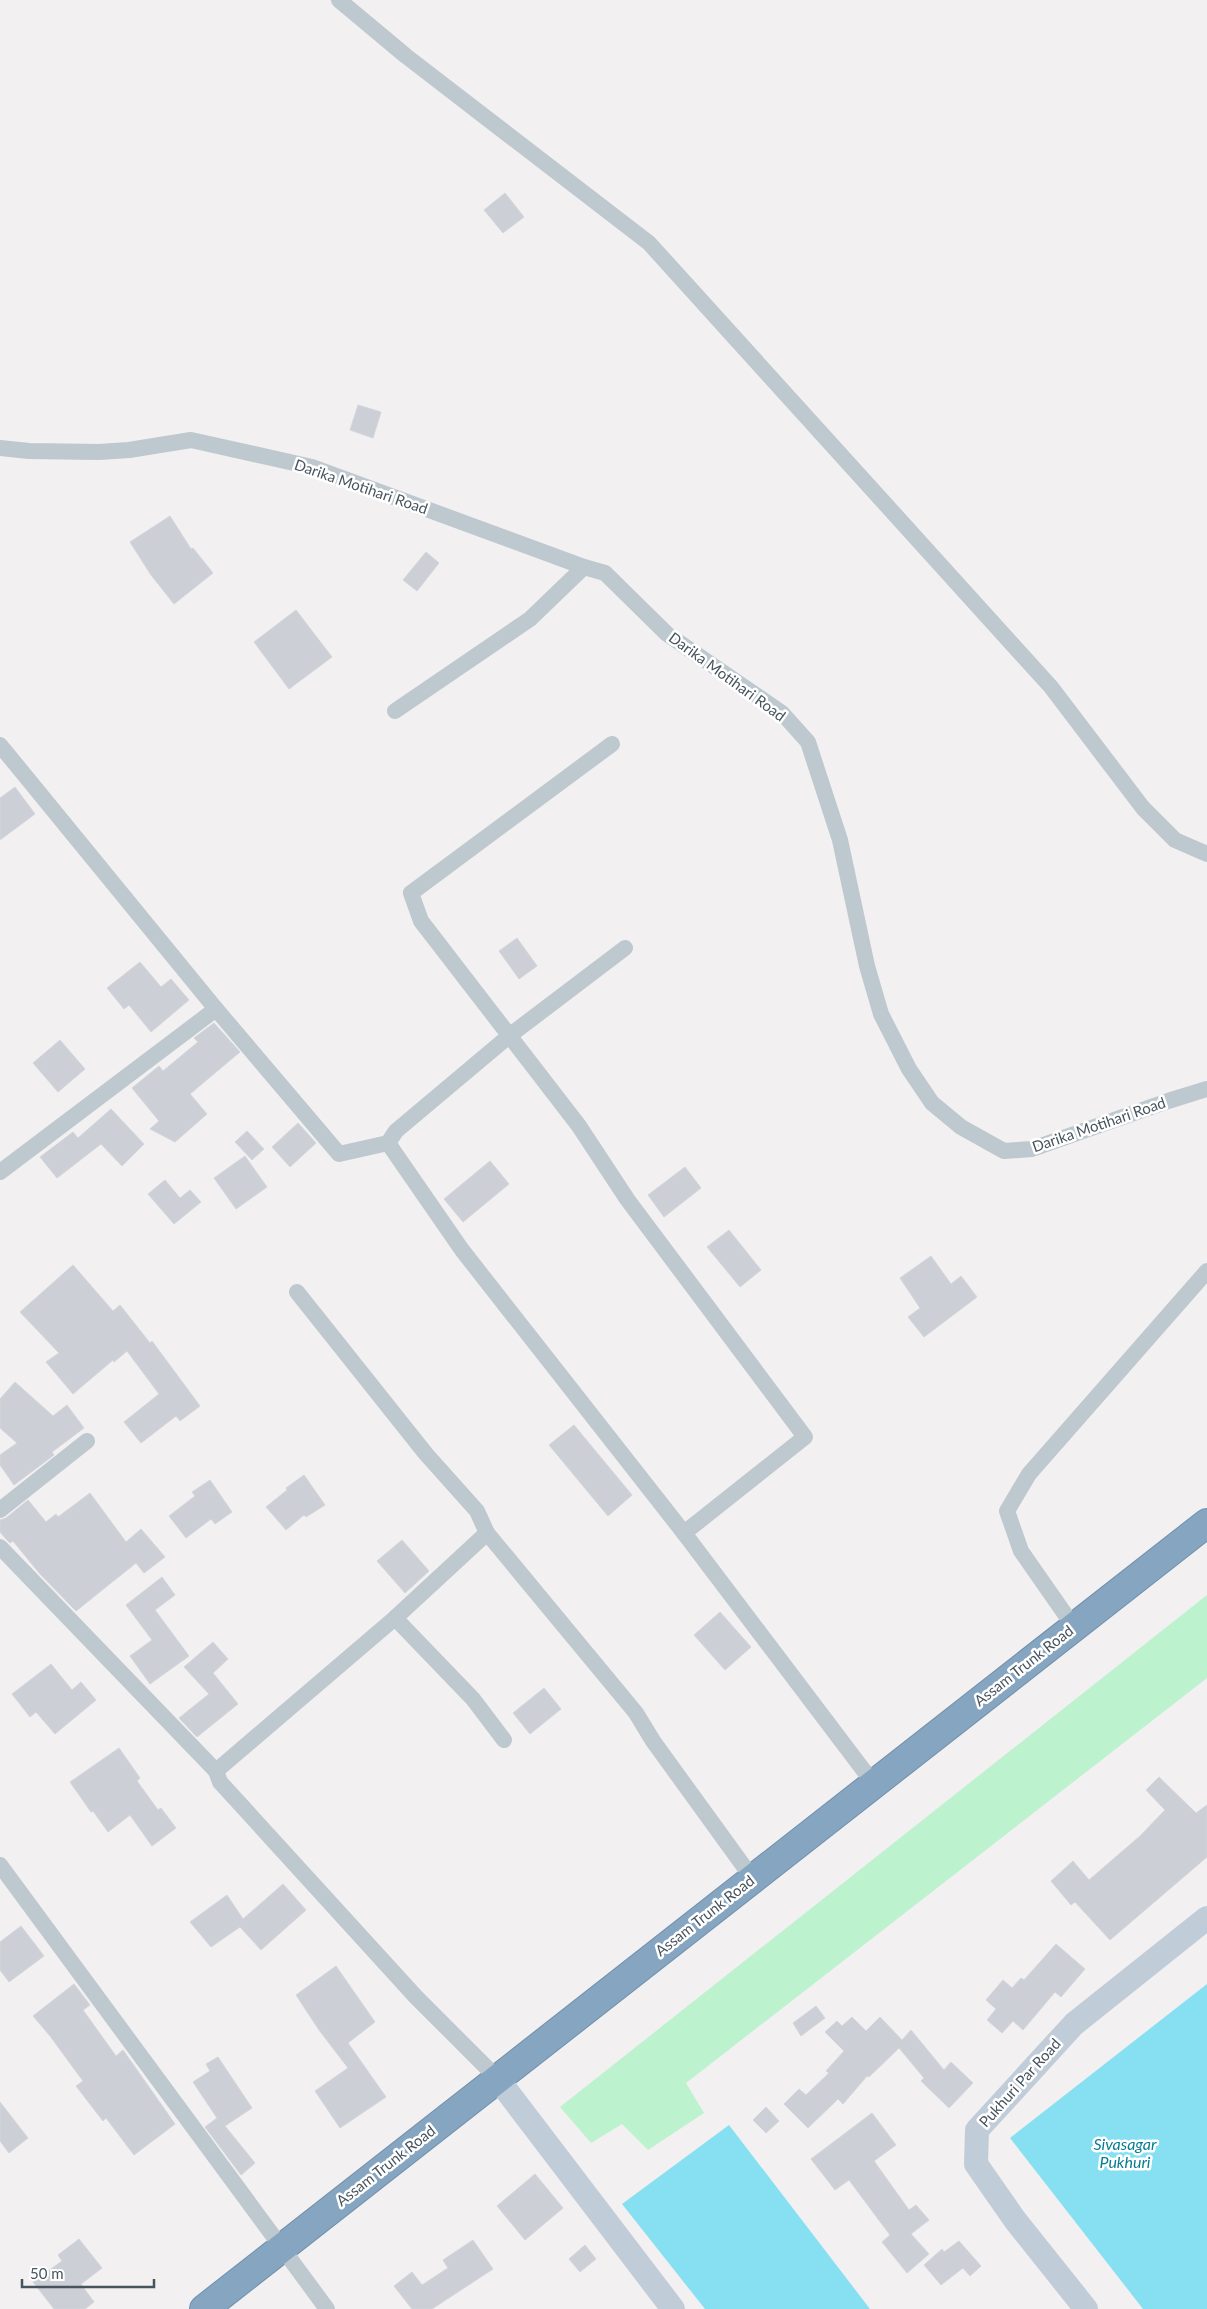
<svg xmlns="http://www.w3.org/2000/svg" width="1207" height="2309" viewBox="0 0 1207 2309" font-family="Lato,sans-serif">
<rect width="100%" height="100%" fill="#f2f0f0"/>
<polygon fill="#bcf2ce" points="1207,1595 1207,1678 686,2083 704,2113 648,2150 622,2124 591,2143 560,2107"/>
<g fill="#87e0f1">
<polygon points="1207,1984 1207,2309 1143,2309 1010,2138"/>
<polygon points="729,2125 870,2309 705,2309 622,2204"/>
</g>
<g fill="#cccfd5" stroke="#d3d6dc">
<polygon points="505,193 524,217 503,233 484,210"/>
<polygon points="358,405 381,412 373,438 350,430"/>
<polygon points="170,516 191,549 193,548 213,573 174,604 151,575 130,542"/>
<polygon points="426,552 439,563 417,591 403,580"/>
<polygon points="296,610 332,657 289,689 254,642"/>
<polygon points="15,787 35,814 0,840 0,798"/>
<polygon points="517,938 537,966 519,979 499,951"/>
<polygon points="140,962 161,987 171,979 189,1000 151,1032 129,1005 124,1009 107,988"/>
<polygon points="214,1023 240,1052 190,1094 207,1114 175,1142 150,1129 159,1121 132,1088 159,1066 163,1071 198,1042 194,1038"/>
<polygon points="60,1040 85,1069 58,1092 33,1063"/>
<polygon points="111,1109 144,1144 122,1166 101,1144 57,1178 40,1157 73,1132 78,1138"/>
<polygon points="298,1123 316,1143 290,1167 272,1147"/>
<polygon points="247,1131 264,1149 252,1160 235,1142"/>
<polygon points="245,1156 267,1187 236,1209 214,1178"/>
<polygon points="490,1161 509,1184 463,1222 444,1199"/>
<polygon points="685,1167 701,1188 664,1217 648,1195"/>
<polygon points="165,1180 180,1198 190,1190 201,1202 174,1224 148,1194"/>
<polygon points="729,1230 761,1270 740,1287 707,1247"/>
<polygon points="931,1256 951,1284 961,1276 977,1297 924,1337 908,1317 920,1308 900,1278"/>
<polygon points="73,1265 113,1311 120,1305 150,1343 152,1341 200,1406 180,1421 176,1416 141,1443 124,1422 159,1394 127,1351 114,1362 113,1360 73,1394 46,1362 59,1353 20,1312"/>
<polygon points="15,1382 53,1416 67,1405 84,1428 52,1452 54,1455 14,1485 0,1465 0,1455 17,1443 0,1428 0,1399"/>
<polygon points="574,1425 632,1495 608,1516 549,1445"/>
<polygon points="304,1475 325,1505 306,1517 304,1515 286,1530 266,1507 287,1490 286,1488"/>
<polygon points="210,1480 232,1512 215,1524 211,1519 186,1538 169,1516 195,1496 192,1492"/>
<polygon points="90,1493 126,1542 141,1529 165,1557 144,1573 136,1563 76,1611 40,1574 13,1541 10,1543 6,1539 0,1532 0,1520 6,1518 28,1500 46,1522 56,1514 58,1517"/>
<polygon points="402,1540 429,1571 405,1593 377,1561"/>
<polygon points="162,1577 175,1595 155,1610 189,1656 150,1684 130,1656 152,1640 126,1605"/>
<polygon points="720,1612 751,1647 725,1670 694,1635"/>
<polygon points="213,1642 228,1659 213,1673 238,1704 197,1737 179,1718 209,1694 184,1667"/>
<polygon points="51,1664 72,1690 81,1682 96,1700 55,1734 36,1712 30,1717 12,1694"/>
<polygon points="544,1688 561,1709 530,1734 513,1713"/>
<polygon points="119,1748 140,1778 137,1781 158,1810 161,1808 176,1828 152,1846 130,1815 108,1832 93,1811 91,1812 70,1782"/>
<polygon points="1159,1777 1196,1813 1207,1805 1207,1857 1110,1940 1075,1902 1071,1905 1051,1881 1073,1861 1089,1880 1140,1836 1165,1810 1146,1790"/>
<polygon points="283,1884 306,1910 261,1950 240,1927 211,1947 190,1922 227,1895 243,1919"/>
<polygon points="21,1926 44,1956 9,1982 0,1970 0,1942"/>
<polygon points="1056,1944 1085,1969 1061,1997 1055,1992 1023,2030 1013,2021 1002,2033 987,2020 996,2009 986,2000 1003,1980 1012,1988 1021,1978 1024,1980"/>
<polygon points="336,1966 375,2022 348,2043 386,2097 340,2128 315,2091 348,2068 319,2030 296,1995"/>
<polygon points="74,1984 90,2005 83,2010 116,2056 123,2050 175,2124 134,2155 106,2118 103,2121 76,2086 83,2081 50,2036 33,2016"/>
<polygon points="816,2006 825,2018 801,2036 793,2023"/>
<polygon points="852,2017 866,2031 880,2017 902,2040 911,2030 944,2070 951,2062 973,2083 949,2108 921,2081 924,2078 899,2048 869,2077 867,2076 843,2104 838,2099 808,2128 784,2104 799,2089 806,2095 829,2073 826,2071 844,2051 825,2032 837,2021 842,2026"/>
<polygon points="218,2057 252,2108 225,2126 255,2163 241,2175 205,2127 217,2118 193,2082 210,2071 206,2064"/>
<polygon points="0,2102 28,2138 9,2153 0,2141"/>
<polygon points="766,2107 779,2121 766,2133 753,2120"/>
<polygon points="872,2113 896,2145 874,2161 909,2210 916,2205 929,2220 911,2234 929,2254 907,2273 882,2242 890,2235 849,2180 835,2190 811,2159"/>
<polygon points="535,2174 563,2208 525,2240 497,2206"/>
<polygon points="79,2239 102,2268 81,2284 94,2302 85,2309 54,2309 33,2282 62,2261 58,2255"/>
<polygon points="473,2240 493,2269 432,2309 412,2309 394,2286 412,2272 422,2285 448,2268 443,2260"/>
<polygon points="959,2241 981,2266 970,2276 963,2268 941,2285 924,2265 942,2249 944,2252"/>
<polygon points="585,2245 596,2259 580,2272 569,2259"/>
</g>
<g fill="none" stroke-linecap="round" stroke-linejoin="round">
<g stroke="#7090ad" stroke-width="30">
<polyline id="highway" points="204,2309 1207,1523"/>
</g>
<g stroke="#bdc8cf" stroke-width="16">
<polyline points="339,0 406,56 649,243 1051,687 1143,808 1175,840 1207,854"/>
<polyline points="0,448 29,451 99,452 129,450 191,440 312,467 584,567 605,573 667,634 782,713 808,742 840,840 867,966 881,1014 909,1069 932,1103 961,1127 1004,1151 1032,1149 1168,1101 1207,1089"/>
<polyline points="395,711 530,619 584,567"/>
<polyline points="612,744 411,893 421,921 579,1126 627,1199 805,1437 684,1533"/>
<polyline points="0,745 216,1009 339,1154 388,1143 396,1131 509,1036 625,948"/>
<polyline points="388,1143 462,1250 684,1533 874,1784"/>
<polyline points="0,1172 216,1009"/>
<polyline points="297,1292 426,1454 477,1511 487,1533 636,1713 653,1741 753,1879"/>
<polyline points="0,1510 87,1441"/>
<polyline points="0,1547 216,1771 220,1782 416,1997 497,2078"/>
<polyline points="395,1618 473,1699 504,1740"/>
<polyline points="1074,1627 1021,1551 1007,1511 1029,1474 1207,1271"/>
<polyline points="216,1771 395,1618 487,1533"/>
<polyline points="0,1865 327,2309"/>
</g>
<g stroke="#c0ccd7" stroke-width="24">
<polyline points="497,2078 673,2309"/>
<polyline points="1086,2309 1015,2220 976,2164 977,2130 1074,2024 1207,1918"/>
</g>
<use href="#highway" stroke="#85a5c1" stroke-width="28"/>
</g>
<g text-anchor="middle" stroke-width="5" stroke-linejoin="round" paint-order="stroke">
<g font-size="15" fill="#47545e" stroke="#fff">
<text transform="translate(361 487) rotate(19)" y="5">Darika Motihari Road</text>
<text transform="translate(727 677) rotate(36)" y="5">Darika Motihari Road</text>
<text transform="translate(1099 1125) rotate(-19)" y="5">Darika Motihari Road</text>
<text transform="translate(1024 1666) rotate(-38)" y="5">Assam Trunk Road</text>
<text transform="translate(705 1916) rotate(-38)" y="5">Assam Trunk Road</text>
<text transform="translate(1020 2083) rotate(-48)" y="5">Pukhuri Par Road</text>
<text transform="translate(386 2166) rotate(-38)" y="5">Assam Trunk Road</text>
</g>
<g font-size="16" font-style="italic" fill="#077d93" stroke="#fff">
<text x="1125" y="2150">Sivasagar<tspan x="1125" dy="18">Pukhuri</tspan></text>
</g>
</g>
<path d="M22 2279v8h132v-8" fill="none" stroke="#47545e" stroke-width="2.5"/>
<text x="30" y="2279" font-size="15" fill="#47545e" stroke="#ffffff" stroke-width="4" paint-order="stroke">50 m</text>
</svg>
